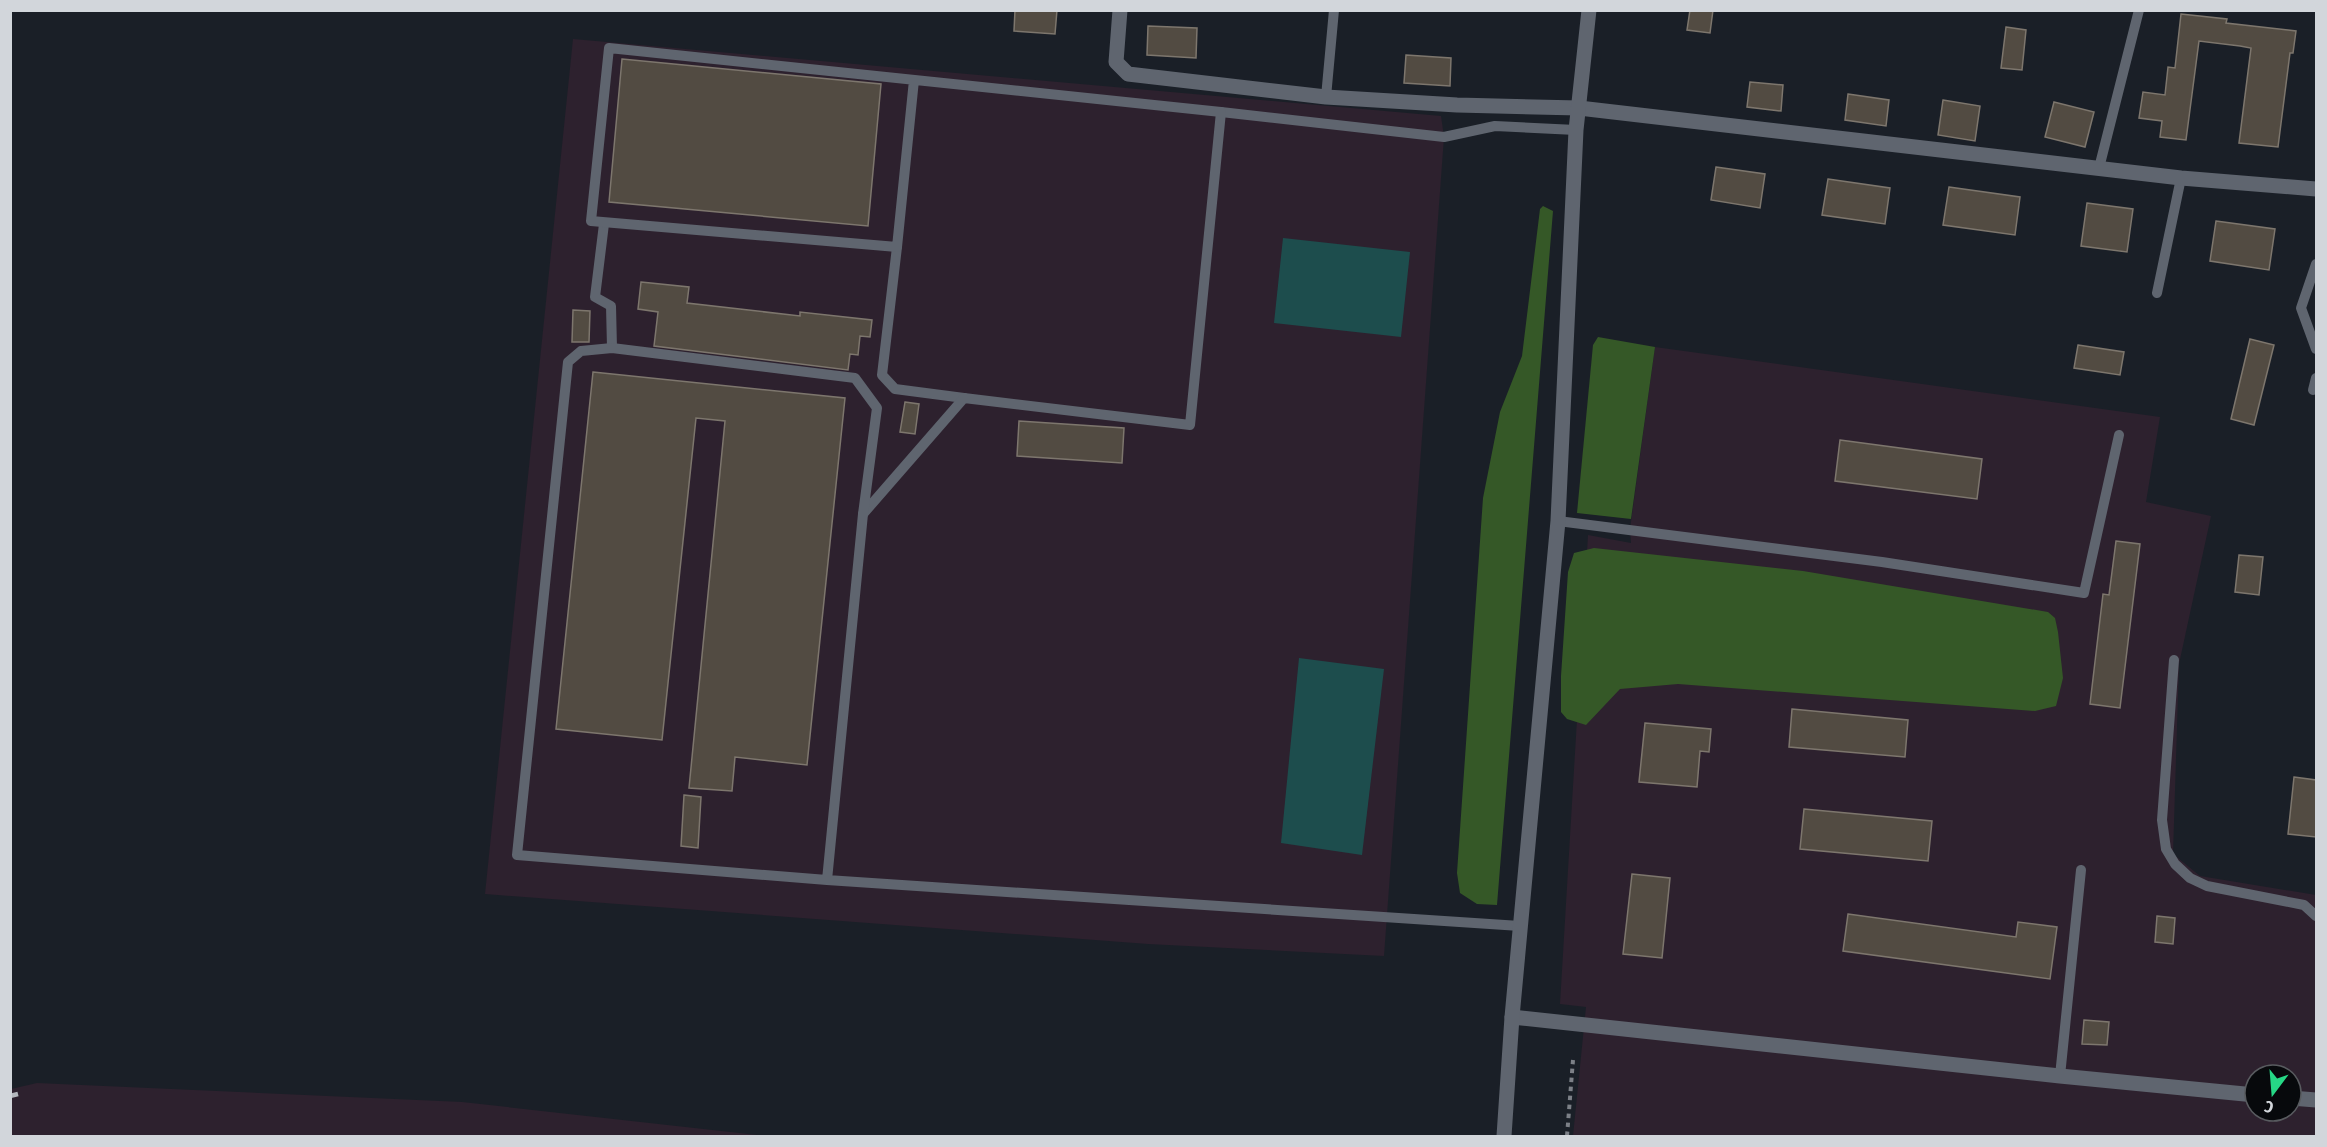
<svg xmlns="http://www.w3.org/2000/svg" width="2327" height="1147" viewBox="0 0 2327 1147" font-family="'Fira Sans Condensed',sans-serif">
<rect width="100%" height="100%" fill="#1a1f27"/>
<g fill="#2d212e" fill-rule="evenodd">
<polygon points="573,39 1441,116 1444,137 1384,956 1148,944 485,894"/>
<path d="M1655,347L2160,417L2146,502L2211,516L2179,664L2173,854L2200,876L2316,895V1136H1573L1586,1007L1560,1004L1588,535L1631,543L1630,529ZM2255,1075H2291V1111H2255Z"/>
<polygon points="37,1083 462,1102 766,1136 11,1136 11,1089"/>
</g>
<g fill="#355827">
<polygon points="1543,206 1553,211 1497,905 1477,904 1460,893 1457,873 1483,498 1500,412 1522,356 1540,209"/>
<polygon points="1598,337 1655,347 1631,519 1577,513 1593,345"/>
<polygon points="1594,548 1803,571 2048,612 2055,618 2058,632 2063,678 2056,706 2035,711 1678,684 1620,689 1586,725 1567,719 1561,712 1561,676 1568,572 1574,553"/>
</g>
<g fill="#1d4d4d">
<polygon points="1283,238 1410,252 1401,337 1274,323"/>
<polygon points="1299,658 1384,669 1362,855 1281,843"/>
</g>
<g fill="#524b42" stroke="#7d766d" stroke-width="1.5">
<polygon points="1015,10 1057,10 1055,34 1014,31"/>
<polygon points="1690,10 1713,10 1710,33 1687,30"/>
<polygon points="2181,14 2227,19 2226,23 2296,31 2293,53 2290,53 2278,147 2239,143 2251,48 2240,46 2199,41 2186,140 2160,137 2162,121 2139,118 2143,92 2165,95 2168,67 2175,68"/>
<polygon points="1148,26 1197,28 1196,58 1147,55"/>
<polygon points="2006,27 2026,30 2022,70 2001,68"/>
<polygon points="1406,55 1451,58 1450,86 1404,83"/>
<polygon points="622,59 881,84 868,226 609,202"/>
<polygon points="1750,82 1783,85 1781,111 1747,107"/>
<polygon points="1848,94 1889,100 1886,126 1845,120"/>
<polygon points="1943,100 1980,106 1975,141 1938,135"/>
<polygon points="2054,102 2094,112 2085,147 2045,137"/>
<polygon points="1716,167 1765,174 1760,208 1711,200"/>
<polygon points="1828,179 1890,188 1885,224 1822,215"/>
<polygon points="1949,187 2020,197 2015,235 1943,225"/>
<polygon points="2087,203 2133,209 2127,252 2081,246"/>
<polygon points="2216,221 2275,229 2269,270 2210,261"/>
<polygon points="641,282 689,287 687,303 800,316 800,312 872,320 870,337 860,336 858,355 850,354 848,370 654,346 658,312 638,309"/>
<polygon points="573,310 590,311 589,342 572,342"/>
<polygon points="2250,339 2274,345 2254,425 2231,419"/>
<polygon points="2078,345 2124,352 2120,375 2074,368"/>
<polygon points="593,372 845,398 807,765 735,757 732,791 689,788 725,421 696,418 662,740 556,729"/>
<polygon points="905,402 919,404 915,434 900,432"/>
<polygon points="1019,421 1124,428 1122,463 1017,456"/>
<polygon points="1840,440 1982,459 1977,499 1835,481"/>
<polygon points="2116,541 2140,544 2120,708 2090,704 2103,594 2109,595"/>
<polygon points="2239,555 2263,557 2259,595 2235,592"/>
<polygon points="1792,709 1908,720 1905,757 1789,747"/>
<polygon points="1645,723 1711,729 1709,752 1700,751 1697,787 1639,782"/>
<polygon points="2294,777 2316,780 2316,837 2288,834"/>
<polygon points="684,795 701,797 698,848 681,846"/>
<polygon points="1804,809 1932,821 1928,861 1800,849"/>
<polygon points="1632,874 1670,878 1662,958 1623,954"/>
<polygon points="1848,914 2016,937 2018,922 2057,927 2050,979 1843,951"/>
<polygon points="2157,916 2175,918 2173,944 2155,942"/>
<polygon points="2084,1020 2109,1022 2107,1045 2082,1044"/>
</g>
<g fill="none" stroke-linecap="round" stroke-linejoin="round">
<polyline stroke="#7c8087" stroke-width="4" stroke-dasharray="4.5 4.5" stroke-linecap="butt" points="1567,1136 1573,1060"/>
<g stroke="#5f656f" stroke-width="10">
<polyline points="1326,97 1334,10"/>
<polyline points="1221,112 1444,137 1495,126 1576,130"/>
<polyline points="2099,168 2139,10"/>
<polyline points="604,224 595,297 611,306 612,348"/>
<polyline points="897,247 882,375 895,389 964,398"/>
<polyline points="2316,264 2301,308 2316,349"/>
<polyline points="2157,293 2181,178"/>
<polyline points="2313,390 2316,378"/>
<polyline points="863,514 964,398 1190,425 1221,112 609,48 591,221 897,247 914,80"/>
<polyline points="1558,521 1882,562 2084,593 2119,435"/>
<polyline points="2174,660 2162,820 2166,849 2175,864 2190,878 2207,886 2304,905 2316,916"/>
<polyline points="827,880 863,514 877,408 855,378 612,348 581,351 568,362 517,855 827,880 1520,926"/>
<polyline points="2060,1076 2081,870"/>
</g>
<g stroke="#5f656f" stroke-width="15">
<polyline points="1120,10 1116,62 1128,74 1326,97 1457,105 1579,108 2181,178 2316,189"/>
<polyline points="1512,1017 2060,1076 2255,1095"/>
<polyline points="2291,1098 2316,1100"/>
<polyline points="1504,1136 1512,1017 1558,521 1576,130 1589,10"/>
</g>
<polyline stroke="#b5b9be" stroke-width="4.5" stroke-dasharray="10 10" stroke-linecap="butt" points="10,1096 18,1094"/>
</g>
<rect width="2327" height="1147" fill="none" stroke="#d2d6db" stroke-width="24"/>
<g transform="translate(2273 1093) rotate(196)"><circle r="28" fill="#07090c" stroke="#585b5f" stroke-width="1.5"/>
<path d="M0-4.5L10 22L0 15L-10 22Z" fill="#26d886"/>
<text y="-9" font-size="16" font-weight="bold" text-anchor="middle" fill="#d2d6db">С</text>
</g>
</svg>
